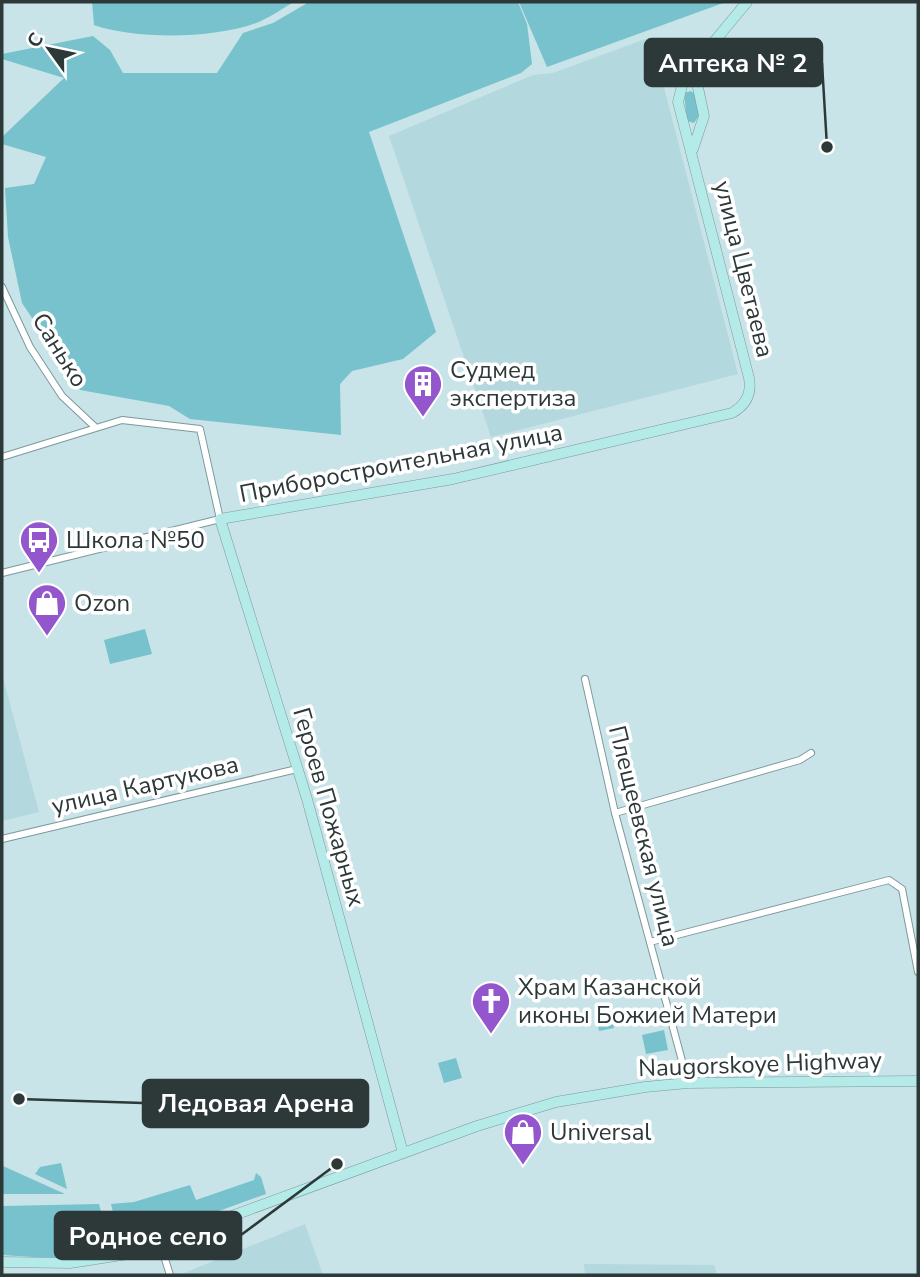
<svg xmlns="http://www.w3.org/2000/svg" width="920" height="1277" viewBox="0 0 920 1277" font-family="'Nunito Sans',sans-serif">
<rect width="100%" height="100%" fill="#c8e4e8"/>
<g fill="#b3d8dd">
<polygon points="651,37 738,374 491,437 389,136 533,75 553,73"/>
<polygon points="2,674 39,812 2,821"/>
<polygon points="305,1224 323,1275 179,1275"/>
<polygon points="584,1264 714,1265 717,1275 585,1275"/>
</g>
<g fill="#77c2cc">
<path d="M92,2H294C283,8 272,16 261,21C219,39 136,40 94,25Z"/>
<polygon points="309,2 518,2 527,24 532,64 521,73 369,132 436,332 403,359 352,371 340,384 341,435 190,419 169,406 80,390 22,303 8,237 5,188 34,184 46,157 2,144 2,137 64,78 2,59 2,54 93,36 110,50 123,73 217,73 243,33 273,23"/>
<polygon points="519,2 726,2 547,67"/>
<polygon points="691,91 696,95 700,114 694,123 687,121 684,93"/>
<polygon points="145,629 152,654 110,664 104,640"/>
<polygon points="609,1004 614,1028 599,1031 596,1015 603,1005"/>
<polygon points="664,1030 668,1050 646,1054 642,1035"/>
<polygon points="456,1058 462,1078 444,1083 438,1063"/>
<polygon points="2,1160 3,1166 65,1194 2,1194"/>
<polygon points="61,1163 67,1189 35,1174 40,1167"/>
<polygon points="256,1173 261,1177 266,1194 125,1245 120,1241 111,1204 134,1202 190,1185 196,1200 254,1180"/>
<path d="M99,1204L110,1245C91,1265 28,1256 2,1255V1206Z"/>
</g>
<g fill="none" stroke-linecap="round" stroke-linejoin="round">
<g stroke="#7e989c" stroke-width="8">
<g id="minor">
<polyline points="2,287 30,347 62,396 94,426"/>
<polyline points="2,457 122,420 200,429 220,519 2,573"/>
<polyline points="585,679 615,813 688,1083"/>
<polyline points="615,813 800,760 811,753"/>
<polyline points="2,839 297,769"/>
<polyline points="650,942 889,880 902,889 918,972"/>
<polyline points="160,1243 170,1275"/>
</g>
</g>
<g stroke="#7e989c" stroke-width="11">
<g id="secondary">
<polyline points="693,149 704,116 697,83 701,62"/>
<path d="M403,1153L307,799L220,519L453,479L732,413C746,405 752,394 749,378L678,102L684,78L747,2"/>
<polyline points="2,1262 70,1263 128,1254 477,1126 556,1102 645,1087 688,1083 918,1081"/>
</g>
</g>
<use href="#minor" stroke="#fff" stroke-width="6"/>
<use href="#secondary" stroke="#b4eae7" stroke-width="10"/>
</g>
<defs>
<g id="building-pin" transform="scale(2.0125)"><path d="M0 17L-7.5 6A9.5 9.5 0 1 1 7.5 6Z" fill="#9356cd" stroke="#fff"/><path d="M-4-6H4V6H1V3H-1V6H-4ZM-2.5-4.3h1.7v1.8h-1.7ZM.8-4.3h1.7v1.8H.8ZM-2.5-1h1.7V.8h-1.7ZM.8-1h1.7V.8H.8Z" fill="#fff"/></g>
<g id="bus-pin" transform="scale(2.0125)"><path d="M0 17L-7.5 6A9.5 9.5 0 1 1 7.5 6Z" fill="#9356cd" stroke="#fff"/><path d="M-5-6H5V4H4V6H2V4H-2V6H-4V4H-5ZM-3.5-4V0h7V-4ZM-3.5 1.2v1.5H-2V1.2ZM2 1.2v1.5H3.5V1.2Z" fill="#fff"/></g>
<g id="shop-pin" transform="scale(2.0125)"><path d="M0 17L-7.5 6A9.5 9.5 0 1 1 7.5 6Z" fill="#9356cd" stroke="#fff"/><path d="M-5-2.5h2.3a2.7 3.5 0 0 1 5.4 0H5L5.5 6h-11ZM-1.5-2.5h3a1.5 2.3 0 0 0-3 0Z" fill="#fff"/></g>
<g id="church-pin" transform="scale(2.0125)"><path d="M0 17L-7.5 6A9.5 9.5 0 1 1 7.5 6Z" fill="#9356cd" stroke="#fff"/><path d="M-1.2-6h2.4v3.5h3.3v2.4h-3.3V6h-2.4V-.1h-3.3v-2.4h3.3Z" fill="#fff"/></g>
</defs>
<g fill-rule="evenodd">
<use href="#building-pin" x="423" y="384"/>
<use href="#bus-pin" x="39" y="540"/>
<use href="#shop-pin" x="47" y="603"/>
<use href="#church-pin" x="491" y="1001"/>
<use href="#shop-pin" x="523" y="1132"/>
</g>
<g text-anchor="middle" stroke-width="7" stroke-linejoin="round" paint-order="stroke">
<g font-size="24" fill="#2d3839" stroke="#fff">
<text transform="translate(744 269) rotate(76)" y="8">улица Цветаева</text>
<text transform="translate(60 350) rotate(58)" y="8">Санько</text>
<text transform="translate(401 463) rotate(-11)" y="8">Приборостроительная улица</text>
<text transform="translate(145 785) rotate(-13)" y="8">улица Картукова</text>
<text transform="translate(329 807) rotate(74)" y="8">Героев Пожарных</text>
<text transform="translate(644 836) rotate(76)" y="8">Плещеевская улица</text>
<text transform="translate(760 1064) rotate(-2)" y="8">Naugorskoye Highway</text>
</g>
<g font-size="24" fill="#2d3839" stroke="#fff" text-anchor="start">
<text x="450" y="378">Судмед<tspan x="450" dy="28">экспертиза</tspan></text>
<text x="66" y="548">Школа №50</text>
<text x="74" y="611">Ozon</text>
<text x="518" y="995">Храм Казанской<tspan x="518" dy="28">иконы Божией Матери</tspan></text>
<text x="550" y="1140">Universal</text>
</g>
</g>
<path fill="none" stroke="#2d3839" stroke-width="2.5" d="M827 147L822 63M19 1099L143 1103M337 1164L241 1235"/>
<g fill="#2d3839" stroke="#fff" stroke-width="2.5">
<circle cx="827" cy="147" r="7"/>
<circle cx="19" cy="1099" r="7"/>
<circle cx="337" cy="1164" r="7"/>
</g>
<g fill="#2d3839" stroke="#2d3839" stroke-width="2.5">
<rect x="645" y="39" width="177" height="47" rx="7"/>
<rect x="143" y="1080" width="225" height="47" rx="7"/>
<rect x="55" y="1212" width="186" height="47" rx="7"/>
</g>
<g font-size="26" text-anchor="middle" font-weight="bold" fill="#fff">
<text x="733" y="72">Аптека № 2</text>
<text x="256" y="1112">Ледовая Арена</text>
<text x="148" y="1245">Родное село</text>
</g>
<rect width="920" height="1277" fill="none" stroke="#2d3839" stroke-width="7"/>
<g transform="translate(49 49) rotate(303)" stroke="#ffffff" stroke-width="5" paint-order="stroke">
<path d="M0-5L12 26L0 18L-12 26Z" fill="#2d3839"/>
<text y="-10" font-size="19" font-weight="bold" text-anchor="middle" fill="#2d3839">С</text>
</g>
</svg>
